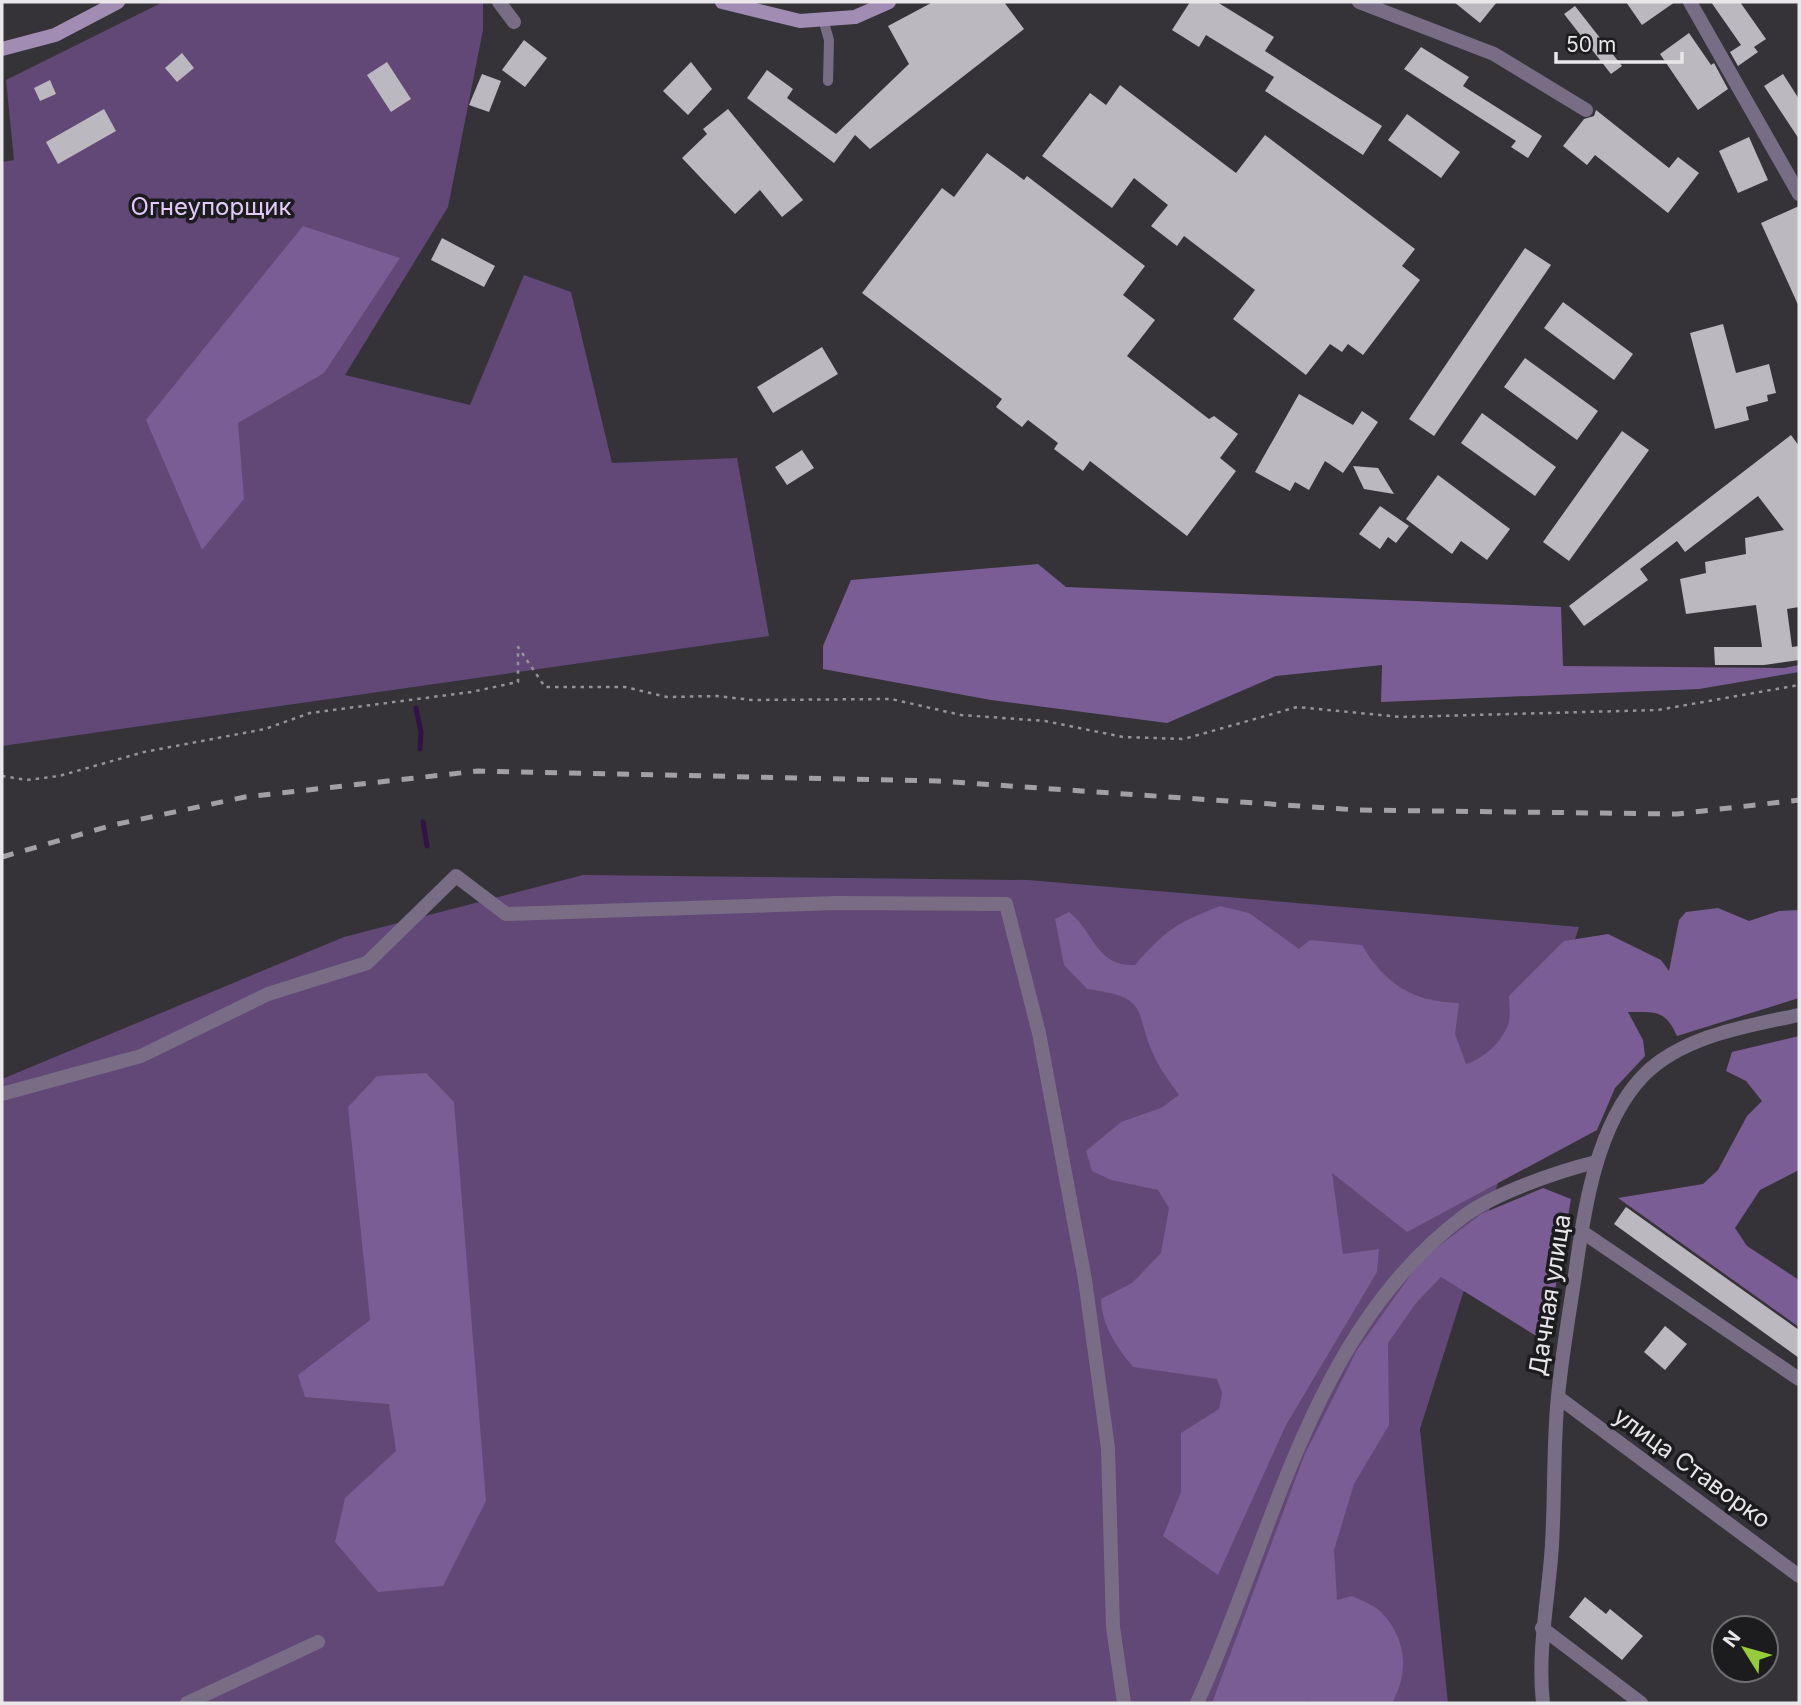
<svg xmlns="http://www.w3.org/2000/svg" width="1801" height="1705" viewBox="0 0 1801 1705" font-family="Inter,sans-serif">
<rect width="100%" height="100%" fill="#353338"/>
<g fill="#614877">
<polygon points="163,2 483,2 483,30 448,207 345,375 470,405 524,275 571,292 612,463 737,458 769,636 2,746 2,162 14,160 6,80"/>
<polygon points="583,875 1028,880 1579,927 1420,1429 1448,1703 2,1703 2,1079 344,937"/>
</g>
<g fill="#7a5d94">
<polygon points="303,226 400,258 324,373 238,423 244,499 202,550 146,420"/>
<polygon points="1038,564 1066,587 1561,607 1563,666 1784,668 1799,665 1799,672 1699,689 1381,702 1382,665 1276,676 1167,723 991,700 823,669 823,646 851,580"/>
<path d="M1220,906L1249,913L1299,949L1310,940L1362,945C1385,984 1413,1002 1459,1003L1455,1034L1466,1064C1483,1059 1501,1043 1508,1025C1511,1017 1509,1004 1509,996L1564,941L1608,934L1661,960L1669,971L1679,920L1686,912L1718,908L1749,921L1779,911L1799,910V998L1677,1036C1665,1009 1655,1012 1628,1012L1643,1040L1645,1056L1615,1088L1597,1130L1407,1232L1332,1173L1343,1254L1379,1249L1377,1272L1286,1425L1218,1575L1163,1536L1181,1492V1433L1219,1409L1222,1393L1217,1379L1133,1367C1116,1346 1102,1326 1101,1299L1132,1283L1161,1253L1169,1208L1158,1190L1111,1180L1092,1171L1086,1151L1121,1122L1161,1108L1179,1095C1171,1083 1161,1071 1155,1058C1132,1010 1153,998 1087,989L1064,965L1055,919L1069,912C1094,931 1096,967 1135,965C1167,929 1175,924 1220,906Z"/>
<polygon points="1799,1036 1799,1170 1760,1190 1735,1228 1747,1246 1799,1280 1799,1327 1618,1198 1703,1184 1718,1170 1747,1116 1762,1101 1746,1081 1726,1071 1732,1052"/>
<polygon points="426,1073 454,1102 486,1501 443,1586 378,1592 335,1542 345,1498 396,1451 389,1404 305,1397 298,1375 370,1320 348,1107 377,1076"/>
<path d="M1543,1188L1571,1199L1546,1342L1441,1277L1416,1303L1388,1343L1389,1425L1354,1484L1334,1550L1337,1600L1352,1596C1361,1600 1374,1605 1381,1612C1407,1638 1409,1673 1392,1703H1313L1309,1701L1305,1703H1212L1304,1456L1357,1350L1422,1259L1481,1214Z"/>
</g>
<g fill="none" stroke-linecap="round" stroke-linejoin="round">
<g stroke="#311445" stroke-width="5">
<polyline points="416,708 421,732 420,749"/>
<polyline points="423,822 427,846"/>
</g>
</g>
<g fill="#bbb8bf">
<polygon points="933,2 1004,2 1024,29 870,149 855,135 834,163 747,98 767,70 793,89 787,98 836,134 909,64 888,26"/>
<polygon points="1190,2 1217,2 1274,37 1265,51 1382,126 1363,155 1265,91 1274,77 1206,35 1199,47 1172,30"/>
<polygon points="1454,2 1497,2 1480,23"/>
<polygon points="1626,2 1675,2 1642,25"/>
<polygon points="1711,2 1740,2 1766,39 1754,47 1758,52 1738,66 1730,52 1741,45"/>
<polygon points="1575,6 1622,66 1611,74 1564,14"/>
<polygon points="1689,33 1711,65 1714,63 1728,89 1698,110 1660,54"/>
<polygon points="524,40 547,58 525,87 502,70"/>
<polygon points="1421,47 1469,77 1463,86 1542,136 1528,158 1511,147 1516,141 1404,69"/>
<polygon points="182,53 194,68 177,82 165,68"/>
<polygon points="387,62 411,99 391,112 367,75"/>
<polygon points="691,62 712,89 688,115 663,91"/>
<polygon points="482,74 501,81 489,112 469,105"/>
<polygon points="1783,74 1799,99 1799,139 1764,86"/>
<polygon points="50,80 56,94 40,101 34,88"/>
<polygon points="1120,85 1236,173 1265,135 1415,249 1402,266 1420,280 1363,355 1348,344 1342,352 1330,344 1306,375 1233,319 1255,290 1184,236 1177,246 1151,226 1168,205 1134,178 1112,208 1042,156 1090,93 1106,105"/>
<polygon points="104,109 116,131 58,164 46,142"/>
<polygon points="728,109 803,200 782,217 760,190 735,214 682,158 707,134 703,129"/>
<polygon points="1596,110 1669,168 1678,157 1699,173 1668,213 1595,155 1587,165 1563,146 1584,119 1594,116"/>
<polygon points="1407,114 1460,152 1441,178 1388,140"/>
<polygon points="1749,137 1768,180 1738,193 1719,151"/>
<polygon points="987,153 1024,180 1027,176 1145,266 1123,295 1155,320 1127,356 1209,419 1214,416 1238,434 1220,458 1236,471 1187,536 1090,461 1083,471 1054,449 1058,443 1028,420 1022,427 996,407 1002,399 862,293 942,188 954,197"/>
<polygon points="1799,206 1799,307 1761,223"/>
<polygon points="442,238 495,266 484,287 431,260"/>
<polygon points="1525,248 1551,265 1434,436 1409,419"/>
<polygon points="1563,302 1633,354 1614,380 1544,328"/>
<polygon points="1723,324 1736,373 1769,364 1776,393 1767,395 1768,401 1746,407 1749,420 1715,429 1690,333"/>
<polygon points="822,347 838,374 773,413 757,387"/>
<polygon points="1525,358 1598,411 1577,440 1504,387"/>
<polygon points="1299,394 1353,425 1362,411 1378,422 1343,473 1325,461 1309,490 1295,482 1290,491 1255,472"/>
<polygon points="1482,413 1556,467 1535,496 1461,443"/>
<polygon points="1622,431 1649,450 1569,561 1543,542"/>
<polygon points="1791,435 1799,446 1799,607 1787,609 1792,647 1799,646 1799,660 1764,665 1715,665 1714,647 1762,647 1756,605 1686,614 1680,579 1706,573 1705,562 1746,554 1745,538 1784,530 1758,496 1685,552 1677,541 1640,569 1648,580 1584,626 1569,606"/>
<polygon points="802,450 814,468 787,485 775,467"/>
<polygon points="1353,466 1378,468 1394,494 1364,489"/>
<polygon points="1438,475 1510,529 1487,560 1461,541 1452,554 1406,519"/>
<polygon points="1380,506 1409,526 1396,543 1388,537 1380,549 1359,534"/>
<polygon points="1626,1207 1799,1330 1799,1358 1614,1224"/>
<polygon points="1665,1326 1687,1344 1665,1370 1644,1352"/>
<polygon points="1585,1597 1606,1614 1610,1609 1643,1636 1622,1660 1569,1617"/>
</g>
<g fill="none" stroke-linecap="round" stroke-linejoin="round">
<polyline stroke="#959397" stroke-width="2.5" stroke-dasharray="3.5 5" stroke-linecap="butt" points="2,776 27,780 59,776 144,752 265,729 310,713 471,692 518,682 518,647 545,687 625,687 667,697 717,696 752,700 891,699 961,715 1045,721 1123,737 1184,739 1297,707 1401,717 1658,710 1799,685"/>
<polyline stroke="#796d86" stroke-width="10" points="823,19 829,40 828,81"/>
<g stroke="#796d86" stroke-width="14">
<polyline points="499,2 514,22"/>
<polyline points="1359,2 1494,54 1586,110"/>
<polyline points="1690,2 1799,194"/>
<polyline points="2,1094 141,1056 268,994 367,963 456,876 506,914 837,903 1006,904 1039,1033 1085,1280 1108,1448 1113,1627 1124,1703"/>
<polyline points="1581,1231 1799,1379"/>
<polyline points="1558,1397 1799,1576"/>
<polyline points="1542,1628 1641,1703"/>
<polyline points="187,1703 318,1642"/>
<path d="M1197,1703C1273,1538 1310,1331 1464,1216C1495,1193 1559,1171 1596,1162"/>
<path d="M1543,1703C1537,1650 1549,1597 1552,1544C1555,1495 1553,1445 1558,1396C1562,1355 1569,1315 1575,1275C1584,1210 1596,1125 1643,1076C1682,1036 1747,1026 1799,1015"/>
</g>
<g stroke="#a18cb4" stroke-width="14">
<polyline points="722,2 800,21 855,17 889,2"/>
<polyline points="2,49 55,35 118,2"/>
</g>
<polyline stroke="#a2a0a4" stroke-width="5" stroke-dasharray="12 12" stroke-linecap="butt" points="2,857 113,825 245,797 478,771 938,781 1357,810 1677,814 1799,800"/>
</g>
<g text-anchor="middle" stroke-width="7" stroke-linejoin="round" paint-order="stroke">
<g font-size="24" fill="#e3cafb" stroke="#1c1b1d">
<text x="211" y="215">Огнеупорщик</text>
</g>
<g font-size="24" fill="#e9e7ea" stroke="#1c1b1d">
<text transform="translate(1550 1295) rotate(-81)" y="8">Дачная улица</text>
<text transform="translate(1692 1468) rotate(36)" y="8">улица Ставорко</text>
</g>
</g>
<rect width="1801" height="1705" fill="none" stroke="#e9e7ea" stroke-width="7"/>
<g transform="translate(1745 1649) rotate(307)"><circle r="33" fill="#1c1b1d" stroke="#6e6d6f" stroke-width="2"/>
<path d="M0-5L12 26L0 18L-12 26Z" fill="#95cc3a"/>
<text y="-10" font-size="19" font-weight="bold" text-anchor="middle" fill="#e9e7ea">N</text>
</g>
<path d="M1556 52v10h126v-10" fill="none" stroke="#e9e7ea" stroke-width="3.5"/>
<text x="1566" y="52" font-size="21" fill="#e9e7ea" stroke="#1c1b1d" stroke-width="5" paint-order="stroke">50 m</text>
</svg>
